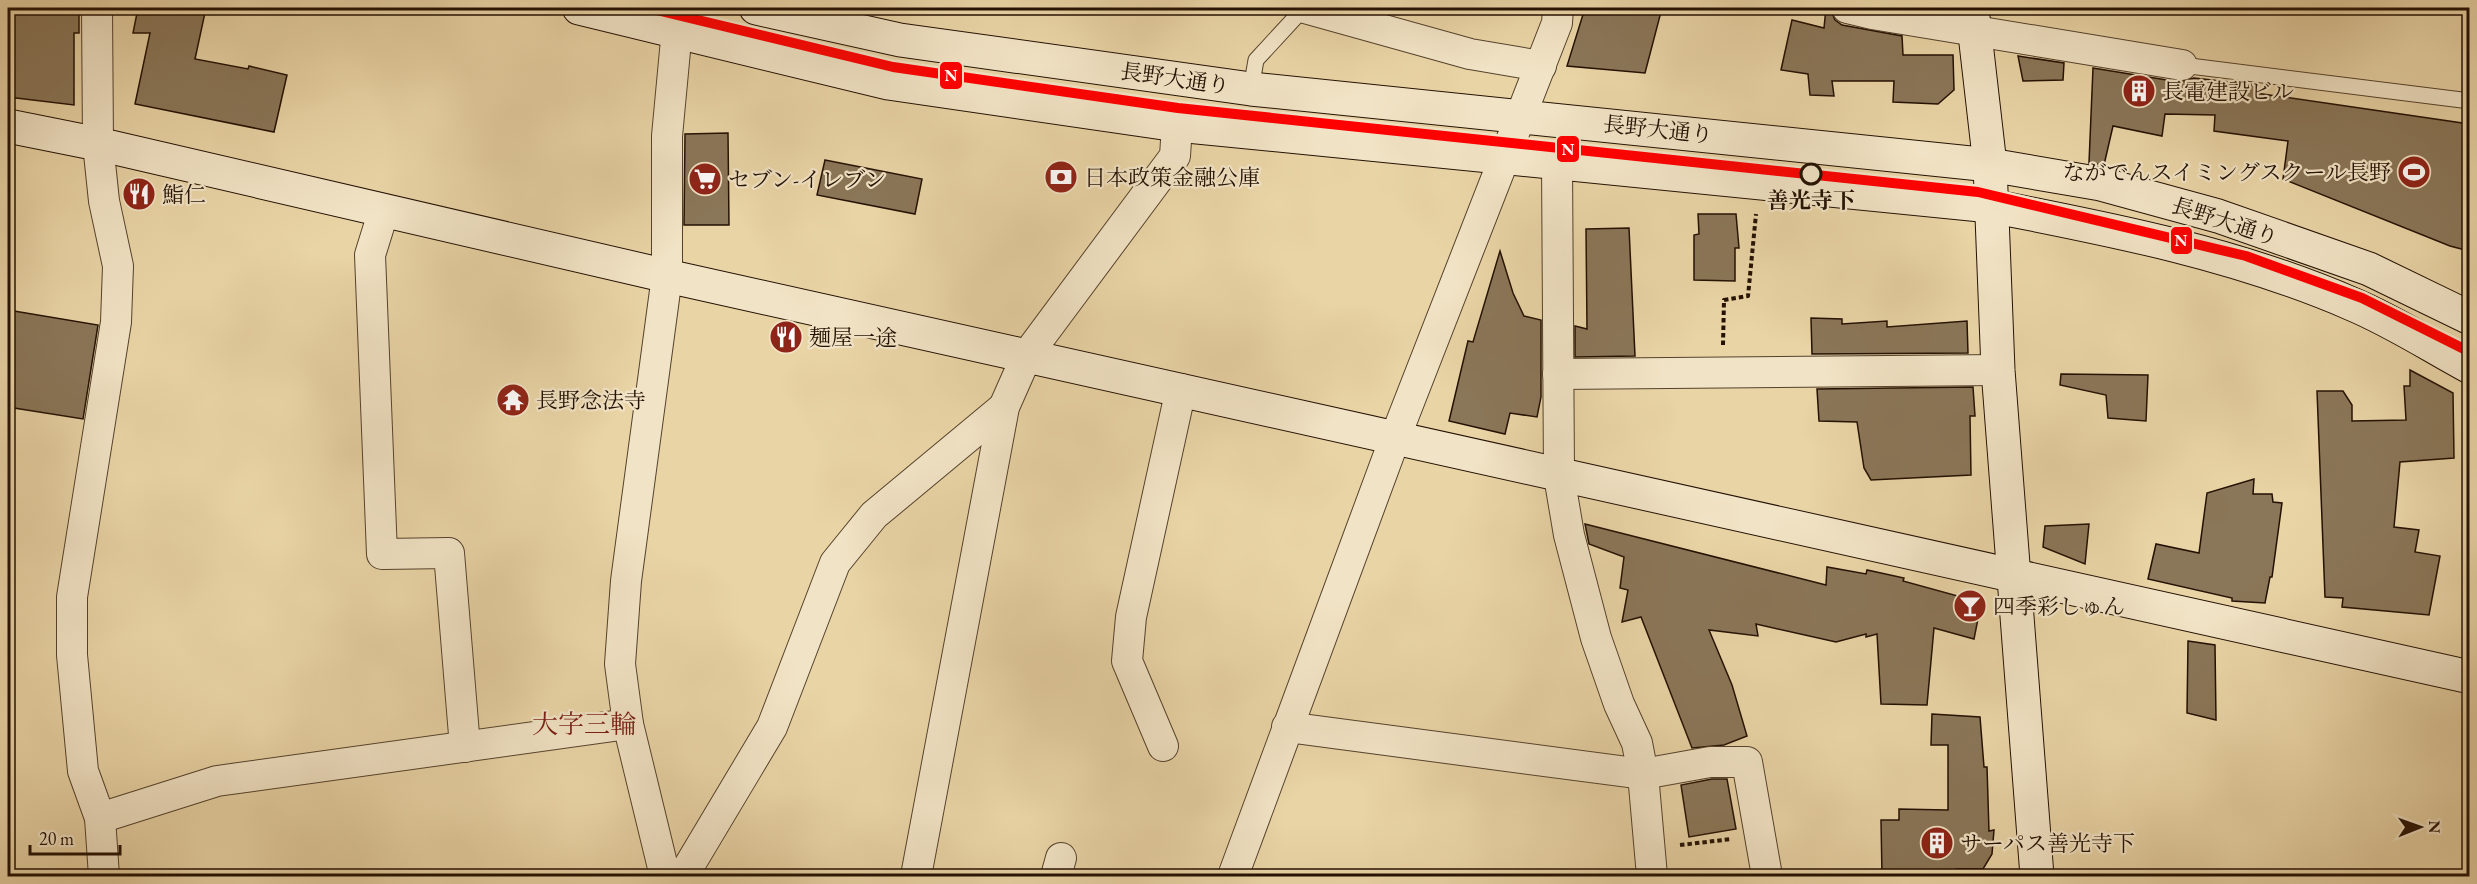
<svg xmlns="http://www.w3.org/2000/svg" width="2477" height="884" viewBox="0 0 2477 884" font-family="'EB Garamond','Noto Serif JP',serif">
<rect width="100%" height="100%" fill="#e9d4a6"/>
<filter id="stains"><feTurbulence type="fractalNoise" baseFrequency=".00333" numOctaves="4"/><feColorMatrix values="0 0 0 0 .2 0 0 0 0 .09 0 0 0 0 .02 0 0 0 .5 -.17"/></filter>
<radialGradient id="worn" r=".72"><stop offset=".6" stop-color="#630" stop-opacity="0"/><stop offset="1" stop-color="#630" stop-opacity=".3"/></radialGradient>
<g fill="#8a7658" stroke="#241103" stroke-width="1.5">
<polygon points="8,8 79,8 79,33 74,33 74,105 8,97"/>
<polygon points="138,8 206,8 195,59 248,69 249,66 287,75 274,132 135,104 150,33 133,33"/>
<polygon points="1585,8 1662,8 1645,73 1567,66"/>
<polygon points="1826,8 1830,8 1835,20 1842,25 1902,36 1903,55 1953,55 1954,90 1938,104 1893,102 1894,81 1832,81 1834,96 1810,95 1808,74 1781,70 1792,20 1824,28"/>
<polygon points="2018,56 2064,63 2063,80 2023,81"/>
<polygon points="2093,68 2179,82 2194,78 2256,85 2256,93 2469,124 2469,251 2450,246 2283,179 2288,141 2214,131 2215,115 2165,114 2162,136 2113,126 2104,165 2089,163"/>
<polygon points="728,133 729,225 684,225 685,134"/>
<polygon points="825,160 922,179 915,214 817,195"/>
<polygon points="1698,214 1736,214 1739,248 1735,248 1735,281 1694,280 1694,235 1699,234"/>
<polygon points="1629,228 1635,356 1575,357 1575,326 1587,329 1586,229"/>
<polygon points="1500,251 1513,293 1524,316 1541,320 1541,397 1537,417 1510,413 1505,434 1449,421 1468,341 1473,342"/>
<polygon points="8,310 98,325 83,419 8,407"/>
<polygon points="1811,318 1842,319 1842,324 1887,321 1887,327 1967,321 1968,353 1812,354"/>
<polygon points="2410,370 2453,393 2454,458 2400,462 2394,527 2419,530 2415,552 2440,556 2429,615 2342,607 2343,598 2325,597 2317,391 2343,391 2352,405 2352,421 2406,420 2404,386 2410,386"/>
<polygon points="2061,374 2148,375 2146,421 2108,418 2106,395 2060,385"/>
<polygon points="1973,387 1975,416 1970,416 1971,475 1871,480 1864,468 1857,422 1819,421 1817,389"/>
<polygon points="2254,479 2253,494 2272,494 2273,502 2282,503 2272,577 2270,577 2265,603 2232,601 2232,598 2148,579 2156,544 2199,553 2207,493"/>
<polygon points="1585,524 1826,585 1827,567 1866,574 1867,570 1904,578 1903,581 1972,600 1982,599 1974,639 1934,628 1927,705 1881,704 1877,634 1866,637 1866,634 1836,642 1756,624 1758,636 1709,630 1732,685 1747,736 1724,745 1692,748 1641,617 1622,622 1628,590 1620,588 1624,557 1589,544"/>
<polygon points="2089,524 2085,564 2043,547 2045,526"/>
<polygon points="2188,641 2215,645 2216,720 2187,713"/>
<polygon points="1932,714 1980,717 1984,767 1987,767 1989,831 1994,830 1992,854 1983,869 1956,869 1957,876 1882,876 1881,820 1899,820 1899,809 1948,810 1948,745 1931,745"/>
<polygon points="1712,779 1727,779 1736,829 1689,837 1681,785"/>
</g>
<g fill="none" stroke-linecap="round" stroke-linejoin="round">
<g stroke="#55422c" stroke-width="17">
<g id="lane">
<polyline points="2182,65 2470,101"/>
<polyline points="1251,89 1256,60 1304,8"/>
</g>
</g>
<g stroke="#55422c" stroke-width="32">
<g id="street">
<polyline points="97,8 98,144 104,201 118,266 116,322 72,597 72,655 83,771 100,818 104,876"/>
<polyline points="1305,8 1470,54 1541,66"/>
<polyline points="1847,8 1872,14 2182,65"/>
<polyline points="1557,162 1559,476 1569,535 1596,638 1619,704 1637,743 1643,774 1652,876"/>
<polyline points="384,210 370,255 382,554 449,553 465,747"/>
<polyline points="1558,374 1998,370"/>
<polyline points="1287,727 1643,774 1710,762 1747,762 1767,876"/>
<polyline points="1163,746 1127,661 1131,617 1181,389"/>
<polyline points="100,818 217,781 628,724"/>
<polyline points="665,876 628,724 620,664 626,581 667,276 667,136 679,8"/>
<polyline points="683,876 772,727 835,563 874,515 1004,407"/>
<polyline points="916,876 1004,407 1027,355 1175,156 1177,125"/>
<polyline points="1056,876 1061,858"/>
<polyline points="1233,876 1395,438 1557,23 1558,8"/>
</g>
</g>
<g stroke="#241103" stroke-width="35">
<g id="secondary">
<path d="M579,8L888,83L1177,125L1991,206C2114,230 2237,254 2352,304C2393,321 2431,346 2470,367"/>
<polyline points="756,8 900,40 1251,89 1990,165 2101,184 2218,216 2369,269 2470,318"/>
<polyline points="1972,8 1990,165 1998,370 2037,876"/>
<polyline points="8,126 98,144 667,276 2470,677"/>
</g>
</g>
<g stroke="#241103" stroke-width="4" stroke-dasharray="4.5 3" stroke-linecap="butt">
<polyline points="1723,345 1724,300 1748,296 1756,214"/>
<polyline points="1680,845 1732,839"/>
</g>
<use href="#lane" stroke="#f1e3c5" stroke-width="15"/>
<use href="#street" stroke="#f1e3c5" stroke-width="30"/>
<use href="#secondary" stroke="#f1e3c5" stroke-width="33"/>
<g stroke="#f1e3c5" stroke-width="15">
<polyline id="rail-1" points="648,8 893,67 1178,108 1978,192 2246,256 2362,298 2470,352"/>
</g>
<use href="#rail-1" stroke="#f00" stroke-width="10"/>
</g>
<defs>
<g id="building-disc" transform="scale(1.725)"><circle r="9.5" fill="#8f2418" stroke="#f1e3c5"/><path d="M-4-6H4V6H1V3H-1V6H-4ZM-2.5-4.3h1.7v1.8h-1.7ZM.8-4.3h1.7v1.8H.8ZM-2.5-1h1.7V.8h-1.7ZM.8-1h1.7V.8H.8Z" fill="#fff"/></g>
<g id="stadium-disc" transform="scale(1.725)"><circle r="9.5" fill="#8f2418" stroke="#f1e3c5"/><path d="M0-5a6.5 5 0 1 0 0 10a6.5 5 0 1 0 0-10ZM-3.5-1.8h7v3.6h-7Z" fill="#fff"/></g>
<g id="bank-disc" transform="scale(1.725)"><circle r="9.5" fill="#8f2418" stroke="#f1e3c5"/><path d="M-6-4H6V4H-6ZM0-2.3a2.3 2.3 0 1 0 0 4.6a2.3 2.3 0 1 0 0-4.6Z" fill="#fff"/></g>
<g id="supermarket-disc" transform="scale(1.725)"><circle r="9.5" fill="#8f2418" stroke="#f1e3c5"/><path d="M-6-5.5h2.5l.6 2H6L4.5 2H-2.5L-4.4-4H-6ZM-1.5 3.2a1.3 1.3 0 1 0 .1 0ZM3 3.2a1.3 1.3 0 1 0 .1 0Z" fill="#fff"/></g>
<g id="restaurant-disc" transform="scale(1.725)"><circle r="9.5" fill="#8f2418" stroke="#f1e3c5"/><path d="M-5-6h1v4h1v-4h1v4h1v-4h1v5L-1.5 .5V6h-2V.5L-5-1ZM5-6V6H3V1.5H1.5Q1.5-4 5-6Z" fill="#fff"/></g>
<g id="temple-disc" transform="scale(1.725)"><circle r="9.5" fill="#8f2418" stroke="#f1e3c5"/><path d="M0-6L5-2H3V0L6.5 2.5H4V6H1.5V3h-3V6H-4V2.5H-6.5L-3 0V-2H-5Z" fill="#fff"/></g>
<g id="bar-disc" transform="scale(1.725)"><circle r="9.5" fill="#8f2418" stroke="#f1e3c5"/><path d="M-6-5H6L.8 .8V4.5H3.5V6h-7V4.5H-.8V.8Z" fill="#fff"/></g>
</defs>
<g fill-rule="evenodd">
<use href="#building-disc" x="2139" y="91"/>
<use href="#stadium-disc" x="2414" y="172"/>
<use href="#bank-disc" x="1061" y="177"/>
<use href="#supermarket-disc" x="705" y="179"/>
<use href="#restaurant-disc" x="139" y="194"/>
<use href="#restaurant-disc" x="786" y="337"/>
<use href="#temple-disc" x="513" y="400"/>
<use href="#bar-disc" x="1970" y="606"/>
<use href="#building-disc" x="1937" y="843"/>
</g>
<circle fill="#f1e3c5" stroke="#241103" stroke-width="3" cx="1811" cy="174" r="10"/>
<g text-anchor="middle" stroke-width="4.5" stroke-linejoin="round" paint-order="stroke">
<g font-size="22" fill="#241103" stroke="#f1e3c5">
<text transform="translate(1175 78) rotate(8)" y="8">長野大通り</text>
<text transform="translate(1658 129) rotate(6)" y="8">長野大通り</text>
<text transform="translate(2225 221) rotate(18)" y="8">長野大通り</text>
</g>
<g font-size="22" fill="#241103" stroke="#f1e3c5" text-anchor="start">
<text x="2162" y="99">長電建設ビル</text>
<text x="2391" y="180" text-anchor="end">ながでんスイミングスクール長野</text>
<text x="1084" y="185">日本政策金融公庫</text>
<text x="728" y="187">セブン-イレブン</text>
<text x="162" y="202">鮨仁</text>
<text x="809" y="345">麺屋一途</text>
<text x="536" y="408">長野念法寺</text>
<text x="1993" y="614">四季彩しゅん</text>
<text x="1960" y="851">サーパス善光寺下</text>
</g>
<g font-size="22" font-weight="bold" fill="#241103" stroke="#f1e3c5">
<text x="1811" y="208">善光寺下</text>
</g>
<g font-size="26" fill="#7a1f14" stroke="#f1e3c5">
<text x="584" y="733">大字三輪</text>
</g>
</g>
<g stroke="#f1e3c5" stroke-width="2">
<rect x="939" y="61" width="24" height="29" rx="6" fill="#f00"/>
<rect x="1556" y="135" width="24" height="28" rx="6" fill="#f00"/>
<rect x="2170" y="226" width="23" height="29" rx="6" fill="#f00"/>
</g>
<g font-size="16" text-anchor="middle" font-weight="bold" fill="#fff">
<text x="951" y="81">N</text>
<text x="1568" y="155">N</text>
<text x="2181" y="246">N</text>
</g>
<rect width="2477" height="884" fill="none" stroke="#e9d4a6" stroke-width="30"/>
<rect x="9" y="9" width="2459" height="866" fill="none" stroke="#241103" stroke-width="3"/>
<rect x="15" y="15" width="2447" height="854" fill="none" stroke="#241103" stroke-width="1.5"/>
<g transform="translate(2420 827) rotate(89)" stroke="#f1e3c5" stroke-width="4.5" paint-order="stroke">
<path d="M0-4.5L10 22L0 15L-10 22Z" fill="#241103"/>
<text y="-9" font-size="16" font-weight="bold" text-anchor="middle" fill="#241103">N</text>
</g>
<path d="M30 845v9h90v-9" fill="none" stroke="#241103" stroke-width="3"/>
<text x="39" y="845" font-size="18" fill="#241103" stroke="#f1e3c5" stroke-width="4.5" paint-order="stroke">20 m</text>
<rect width="100%" height="100%" filter="url(#stains)"/>
<rect width="100%" height="100%" fill="url(#worn)"/>
</svg>
